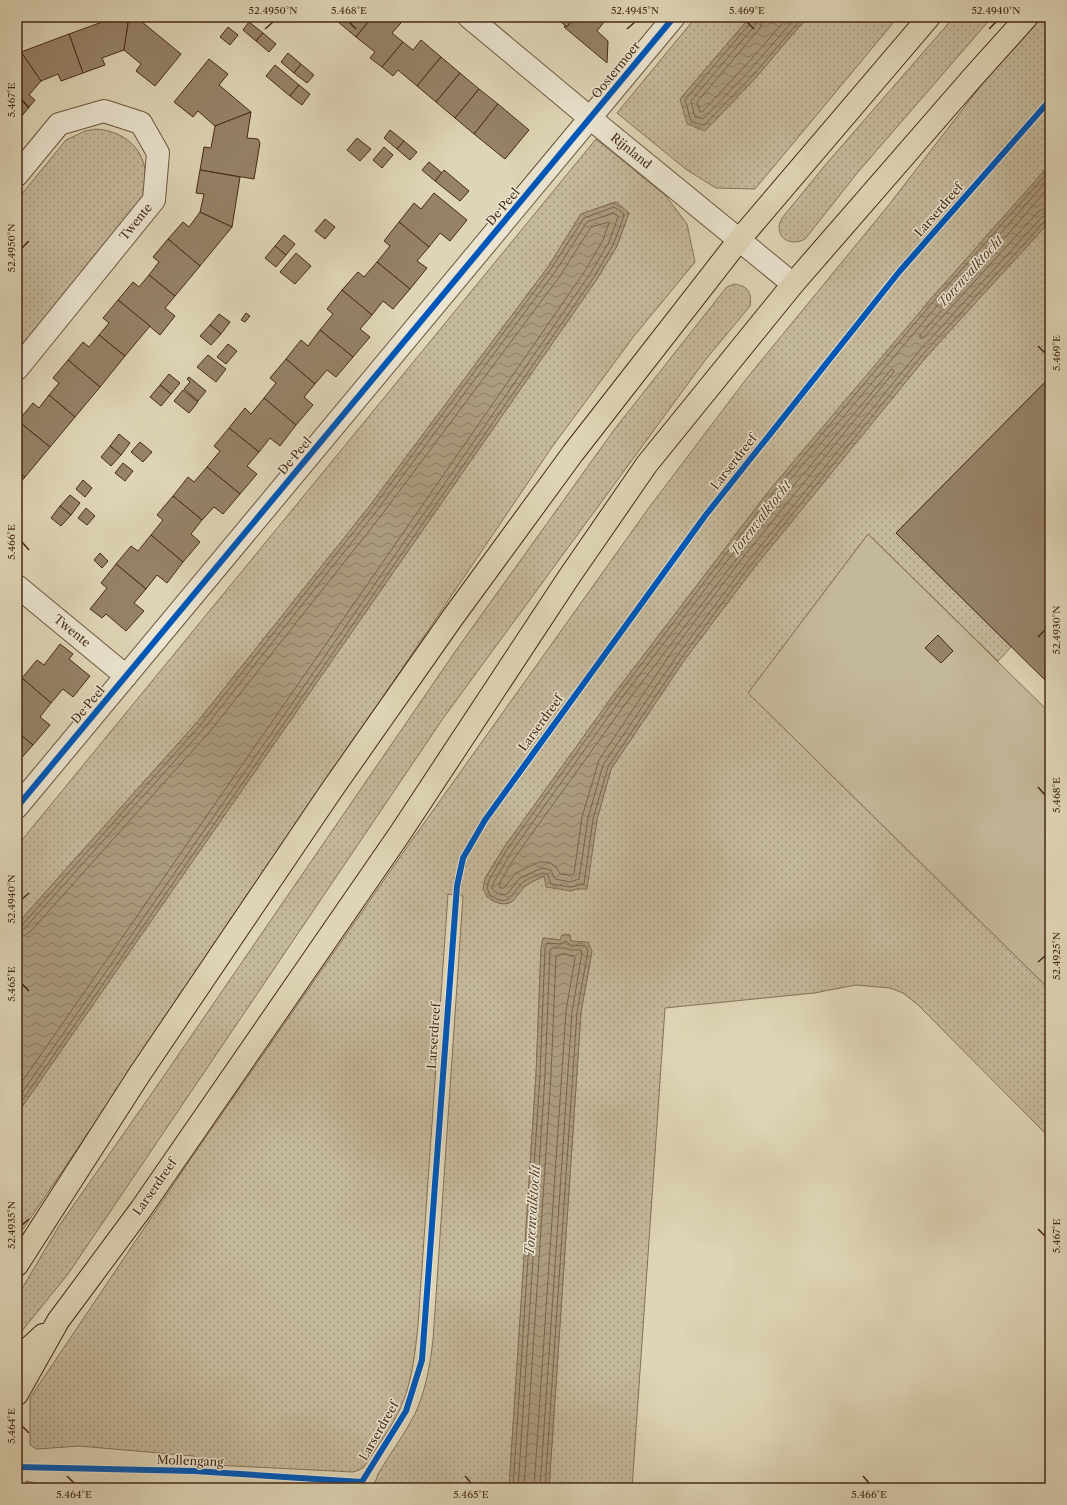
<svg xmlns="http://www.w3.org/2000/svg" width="1067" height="1505" viewBox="0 0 1067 1505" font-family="'Libre Caslon Text',serif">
<defs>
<pattern id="grass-dots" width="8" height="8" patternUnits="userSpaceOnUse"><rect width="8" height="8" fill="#c4b89b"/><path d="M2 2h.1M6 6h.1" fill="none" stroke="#a1967d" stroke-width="1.8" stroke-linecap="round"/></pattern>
<pattern id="water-waves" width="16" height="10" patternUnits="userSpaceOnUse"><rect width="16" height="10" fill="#ab9b7f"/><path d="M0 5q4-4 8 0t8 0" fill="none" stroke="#8d7e67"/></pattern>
</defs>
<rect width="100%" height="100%" fill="#ded5b6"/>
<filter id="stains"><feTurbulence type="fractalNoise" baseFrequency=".005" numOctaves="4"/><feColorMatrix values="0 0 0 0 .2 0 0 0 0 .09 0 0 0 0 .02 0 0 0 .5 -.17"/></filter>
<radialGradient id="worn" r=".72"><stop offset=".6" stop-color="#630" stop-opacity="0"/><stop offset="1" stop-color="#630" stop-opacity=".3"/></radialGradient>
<g fill="url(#grass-dots)" stroke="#867058">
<polygon points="696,17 750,17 680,99 705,131 758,75 796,30 809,17 898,17 755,189 716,188 687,170 617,113"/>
<path d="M954,17H992L858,172L805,239C795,245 779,242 779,227C779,224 781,221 782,218L827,163Z"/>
<path d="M1042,17H1050V164L772,487L614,694L503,849L485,878L491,900C518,911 511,895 527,885C532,881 539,879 544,876L571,891L577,889L611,769L683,662L753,569L927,356L1050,221V377L896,533L1011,647L998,661L868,534L748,693L1050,990V1138L918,1005L903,993L890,988L856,985L814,993L665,1008L632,1488H549L581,1012L592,951L571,941L570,935H562L560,940L543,938L541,949L536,1075L509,1488H370L376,1480L378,1474C390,1454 404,1435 415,1414C426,1390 430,1365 433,1340L463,896L448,894L418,1325C415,1354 412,1383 400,1409C390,1430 376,1448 364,1467L359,1470L353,1472L194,1464V1456L79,1446L37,1449L30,1445V1398L190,1160L402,854L648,509L747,378L888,206L993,70Z"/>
<path d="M96,129C137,132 156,166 140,204L17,351V200L66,140L85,131Z"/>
<polygon points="596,139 666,196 687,224 695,262 634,336 552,447 17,1238 17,1114 597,279 617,246 629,213 615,202 581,214 548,267 368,508 199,720 17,924 17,846"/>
<path d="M734,284C748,286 752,292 750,306L706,359L444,717L68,1274L17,1337V1297L59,1226L157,1086L457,649L614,430L722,293L727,287Z"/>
<polygon points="26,1481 61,1488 28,1488"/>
</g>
<polygon fill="#c4b89b" stroke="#867058" points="868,534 1050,713 1050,990 748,693"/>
<g fill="url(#water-waves)" stroke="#836d55">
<polygon points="750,17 809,17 796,30 758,75 705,131 687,124 680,99"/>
<polygon points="1050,164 1050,221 927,356 753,569 683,662 611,769 597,820 587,889 577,889 571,891 546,887 544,876 526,885 513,901 504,904 498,903 487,897 483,888 485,879 503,849 614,694 772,487 929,301"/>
<polygon points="616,202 629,213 617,246 597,279 17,1114 17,924 199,720 368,508 548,267 581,214"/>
<polygon points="562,935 570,935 571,941 588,942 592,951 581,1012 549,1488 509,1488 536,1075 541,949 543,938 560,940"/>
</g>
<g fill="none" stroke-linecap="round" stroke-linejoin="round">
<g stroke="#79624a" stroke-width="1">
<polyline points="753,17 752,21 685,100 691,121 704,125 755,73 803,17"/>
<polyline points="758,17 756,24 691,101 695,117 703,119 751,69 796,17"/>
<polyline points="764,17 760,28 697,102 700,112 702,112 746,65 788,17"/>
<path d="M1050,170L932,303L775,490L617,696L506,851L489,880L487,888L490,895C510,909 511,893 523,882C528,878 537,875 543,873L548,875L551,884L570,887L584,884L593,819L608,767L680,660L749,567L924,353L1046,220L1050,219"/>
<polyline points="1050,177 936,307 779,493 621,699 510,854 494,882 492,888 494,891 501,895 507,894 520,878 542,868 551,870 555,879 570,882 579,879 588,818 603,765 676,657 746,564 920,350 1042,217 1050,214"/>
<polyline points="1050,186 920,335 920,338 923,338 1038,212 1043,209 1050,208"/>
<polygon points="892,369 894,371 893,373 741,560 671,653 599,760 582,817 574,874 569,875 560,874 556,867 551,863 545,862 539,862 516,873 504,888 500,888 499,884 515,857 626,703 784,497"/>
<polyline points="17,926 22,925 202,723 371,510 551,269 584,218 614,207 623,213 624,216 613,245 594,277 17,1108"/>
<polyline points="17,931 22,931 25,928 206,726 375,513 555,272 587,222 613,213 617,215 618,217 609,242 590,274 17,1100"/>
<polyline points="17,937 24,936 30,932 211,730 380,517 560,276 591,227 609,222 609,223 603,240 585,271 17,1089"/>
<polyline points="513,1488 540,1075 545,949 547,943 560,944 566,941 570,945 585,946 588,951 577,1012 545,1488"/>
<polyline points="518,1488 545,1075 550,950 552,948 565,948 570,950 581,950 582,953 572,1012 540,1488"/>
<polyline points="524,1488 551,1075 556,956 557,955 565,954 574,956 575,958 566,1011 534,1488"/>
</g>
</g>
<g fill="#968269" stroke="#472915">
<polygon points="116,17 129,17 124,50 102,58 105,65 83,73 69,34"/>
<polygon points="129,17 136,17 181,54 155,86 136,71 141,64 124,50"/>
<polygon points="340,17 372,17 356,37 337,21"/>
<polygon points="372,17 393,17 401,23 392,33 403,42 382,67 370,58 375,52 356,37"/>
<polygon points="552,17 574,17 567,27 556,18 555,20"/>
<polygon points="574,17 608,17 597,31 608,41 607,63 564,27 565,26 567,27"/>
<polygon points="249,22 263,33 256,41 243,30"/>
<polygon points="228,27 238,35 230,45 220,37"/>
<polygon points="263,33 276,44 269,52 256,41"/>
<polygon points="69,34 83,73 61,81 58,74 41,81 21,52"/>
<polygon points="421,40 441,57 417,86 398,70 393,76 382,67 403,42 413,50"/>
<polygon points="21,52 41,81 29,95 35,100 20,118 17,115 17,57"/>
<polygon points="288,53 301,64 294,73 281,62"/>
<polygon points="441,57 460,73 436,102 417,86"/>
<polygon points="209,59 228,74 219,85 251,112 215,126 198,111 193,117 174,102"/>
<polygon points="301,64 314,75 307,83 294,73"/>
<polygon points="275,65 299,85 290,96 266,76"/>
<polygon points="460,73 479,89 455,118 436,102"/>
<polygon points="299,85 310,94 302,105 290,96"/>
<polygon points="479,89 498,104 474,134 455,118"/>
<polygon points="498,104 529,130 505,159 474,134"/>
<polygon points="251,112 247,138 258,139 260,143 254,179 200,170 204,147 211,148 215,126"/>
<polygon points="390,130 404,141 397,149 384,138"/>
<polygon points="357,138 371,149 360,161 347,150"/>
<polygon points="404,141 417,152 410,160 397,149"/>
<polygon points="384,147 393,155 382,168 373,160"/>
<polygon points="429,162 442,173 435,181 422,170"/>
<polygon points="200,170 240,177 232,227 200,212 204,194 196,193"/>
<polygon points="444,170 469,191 460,201 435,181"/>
<polygon points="434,193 467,220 450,241 440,233 429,247 399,222 414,203 421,209"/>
<polygon points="200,212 232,227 200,266 168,239 183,222 189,227"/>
<polygon points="325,219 335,227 325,239 315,231"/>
<polygon points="399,222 429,247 417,261 427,268 410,289 377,262 390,246 384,241"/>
<polygon points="284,235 295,244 286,255 275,246"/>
<polygon points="168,239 200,266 175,296 149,275 159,262 153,257"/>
<polygon points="275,246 286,255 276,267 265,258"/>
<polygon points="296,253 311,266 295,284 280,272"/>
<polygon points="377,262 410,289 393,309 383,301 372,315 342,290 358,272 364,277"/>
<polygon points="149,275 175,296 165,308 175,316 160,335 118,300 133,282 139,287"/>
<polygon points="342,290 372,315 360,329 370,337 353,357 320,330 333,314 327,309"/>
<polygon points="118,300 150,326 125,356 99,335 109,323 103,318"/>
<polygon points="246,313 250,316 245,322 241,320"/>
<polygon points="219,314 230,322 221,334 210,325"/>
<polygon points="210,325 221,334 211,345 200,336"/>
<polygon points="320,330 353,357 336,377 327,370 315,384 286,359 301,340 308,346"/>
<polygon points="99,335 125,356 100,387 68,360 83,342 89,347"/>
<polygon points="228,344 237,351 226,364 217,357"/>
<polygon points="208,355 226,369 216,382 197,367"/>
<polygon points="286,359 315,384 304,397 313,405 296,425 264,398 276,383 270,378"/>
<polygon points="68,360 100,387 75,417 49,395 59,383 53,378"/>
<polygon points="169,374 180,383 171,394 160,385"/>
<polygon points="189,377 206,391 198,401 184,389 190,382 187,379"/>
<polygon points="1050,377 1050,685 896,533"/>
<polygon points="160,385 171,394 161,406 150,397"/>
<polygon points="183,390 198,402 189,413 174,401"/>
<polygon points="49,395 75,417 50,447 18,421 33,403 39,408"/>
<polygon points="264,398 296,425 280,446 270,438 259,452 229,428 245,408 251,414"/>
<polygon points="18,421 50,447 25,477 17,471 17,422"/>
<polygon points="229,428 259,452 247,466 257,474 240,494 207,467 220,451 214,446"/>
<polygon points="119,434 130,443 121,455 110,446"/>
<polygon points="140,442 152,452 143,462 131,452"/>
<polygon points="110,446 121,455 111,466 101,457"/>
<polygon points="123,463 133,471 125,481 115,473"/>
<polygon points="207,467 240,494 223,514 214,507 202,520 173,496 188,477 194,482"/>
<polygon points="17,471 25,477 17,487"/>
<polygon points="83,480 92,488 85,497 76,489"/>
<polygon points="70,495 80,503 71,515 60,506"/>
<polygon points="173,496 202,520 191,534 200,542 183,562 151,535 163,520 157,515"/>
<polygon points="60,506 71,515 61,526 51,518"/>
<polygon points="86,508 95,516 87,525 78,518"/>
<polygon points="151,535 183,562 167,583 157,575 146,589 116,564 131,546 138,551"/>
<polygon points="100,553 108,561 102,568 94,560"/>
<polygon points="116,564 146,589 134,603 144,611 126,631 106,614 102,618 90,609 107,588 101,583"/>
<polygon points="938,635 953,651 941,663 925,648"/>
<polygon points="60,644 73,654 69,659 90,676 73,697 63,689 51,703 22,678 37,660 44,665"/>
<polygon points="22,678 51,703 40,717 50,725 33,745 17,732 17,684"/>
<polygon points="17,732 33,745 17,763"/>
</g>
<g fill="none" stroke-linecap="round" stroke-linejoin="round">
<g stroke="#6d543d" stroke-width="24">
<g id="minor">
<polyline points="469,17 590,118 793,284"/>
<polyline points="17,175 59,124 104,111 141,123 158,153 154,200 17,369"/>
<polyline points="17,586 126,676"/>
<polyline points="17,807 674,17"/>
</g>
</g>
<g stroke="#472915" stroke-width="24">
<g id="major">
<polyline points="17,1265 139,1075 331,791 453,617 573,453 739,240 929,17"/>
<polyline points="17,1359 43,1335"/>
<polyline points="17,1394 58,1321 141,1209 399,835 569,577 647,464 793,284 973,77 1027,17"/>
</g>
</g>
<use href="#minor" stroke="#eae4d0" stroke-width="22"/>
<use href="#major" stroke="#ded5b6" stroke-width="22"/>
<g stroke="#eae4d0" stroke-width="8">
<g id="cycleway">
<polyline points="17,807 674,17"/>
<polyline points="17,1467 194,1471 362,1482"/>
<polyline points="358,1488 406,1411 422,1360 457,886 463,858 485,820 705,516 899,272 1050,100"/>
</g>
</g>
<use href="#cycleway" stroke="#0057b8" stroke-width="6"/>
</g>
<path fill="none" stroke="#472915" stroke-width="1.5" d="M349,22L356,29M747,22L754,29M265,29L273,22M627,29L635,22M989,29L996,22M22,100L29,108M22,248L29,241M1038,346L1045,353M22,542L29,550M1038,637L1045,630M1038,787L1045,795M22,899L29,893M1038,962L1045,956M22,984L29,991M22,1225L29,1219M1038,1229L1045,1236M22,1426L29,1433M67,1476L74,1483M465,1476L471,1483M863,1476L869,1483"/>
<g text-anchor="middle" stroke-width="3" stroke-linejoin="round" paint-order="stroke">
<g font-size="12" fill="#472915" stroke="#eae4d0">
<text transform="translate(616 70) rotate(-51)" y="4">Oostermoer</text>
<text transform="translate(631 151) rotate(39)" y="4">Rijnland</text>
<text transform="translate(503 207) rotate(-50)" y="4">De Peel</text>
<text transform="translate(939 210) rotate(-49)" y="4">Larserdreef</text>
<text transform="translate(136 222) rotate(-51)" y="4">Twente</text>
<text transform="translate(295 456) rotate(-50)" y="4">De Peel</text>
<text transform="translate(734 462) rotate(-52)" y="4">Larserdreef</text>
<text transform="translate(72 631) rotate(39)" y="4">Twente</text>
<text transform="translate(88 705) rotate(-50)" y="4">De Peel</text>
<text transform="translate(541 723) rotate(-54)" y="4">Larserdreef</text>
<text transform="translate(434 1036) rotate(-86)" y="4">Larserdreef</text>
<text transform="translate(155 1187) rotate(-55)" y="4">Larserdreef</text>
<text transform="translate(379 1431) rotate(-60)" y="4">Larserdreef</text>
<text transform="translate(190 1461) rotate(2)" y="4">Mollengang</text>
</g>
<g font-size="13" font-style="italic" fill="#604630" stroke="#eae4d0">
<text transform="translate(970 271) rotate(-48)" y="5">Torenvalktocht</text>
<text transform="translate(760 518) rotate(-52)" y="5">Torenvalktocht</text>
<text transform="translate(532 1210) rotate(-86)" y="5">Torenvalktocht</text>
</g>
</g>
<rect width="1067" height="1505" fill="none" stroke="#ded5b6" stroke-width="44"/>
<rect x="22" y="22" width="1023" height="1461" fill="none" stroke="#472915" stroke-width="1.5"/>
<g font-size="10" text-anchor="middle" fill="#472915">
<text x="273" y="14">52.4950°N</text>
<text x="349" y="14">5.468°E</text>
<text x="635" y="14">52.4945°N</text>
<text x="747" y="14">5.469°E</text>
<text x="996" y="14">52.4940°N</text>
<text transform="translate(11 100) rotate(-90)" y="4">5.467°E</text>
<text transform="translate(11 248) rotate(-90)" y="4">52.4950°N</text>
<text transform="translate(1056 353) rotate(-90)" y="4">5.469°E</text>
<text transform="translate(11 542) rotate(-90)" y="4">5.466°E</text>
<text transform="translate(1056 630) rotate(-90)" y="4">52.4930°N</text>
<text transform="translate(1056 795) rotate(-90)" y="4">5.468°E</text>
<text transform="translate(11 899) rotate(-90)" y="4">52.4940°N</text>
<text transform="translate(1056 956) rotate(-90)" y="4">52.4925°N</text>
<text transform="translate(11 984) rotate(-90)" y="4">5.465°E</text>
<text transform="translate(11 1225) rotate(-90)" y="4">52.4935°N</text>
<text transform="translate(1056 1236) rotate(-90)" y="4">5.467°E</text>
<text transform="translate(11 1426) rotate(-90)" y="4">5.464°E</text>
<text x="74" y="1498">5.464°E</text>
<text x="471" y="1498">5.465°E</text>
<text x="869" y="1498">5.466°E</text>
</g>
<rect width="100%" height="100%" filter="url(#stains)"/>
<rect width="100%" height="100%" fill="url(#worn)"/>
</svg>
